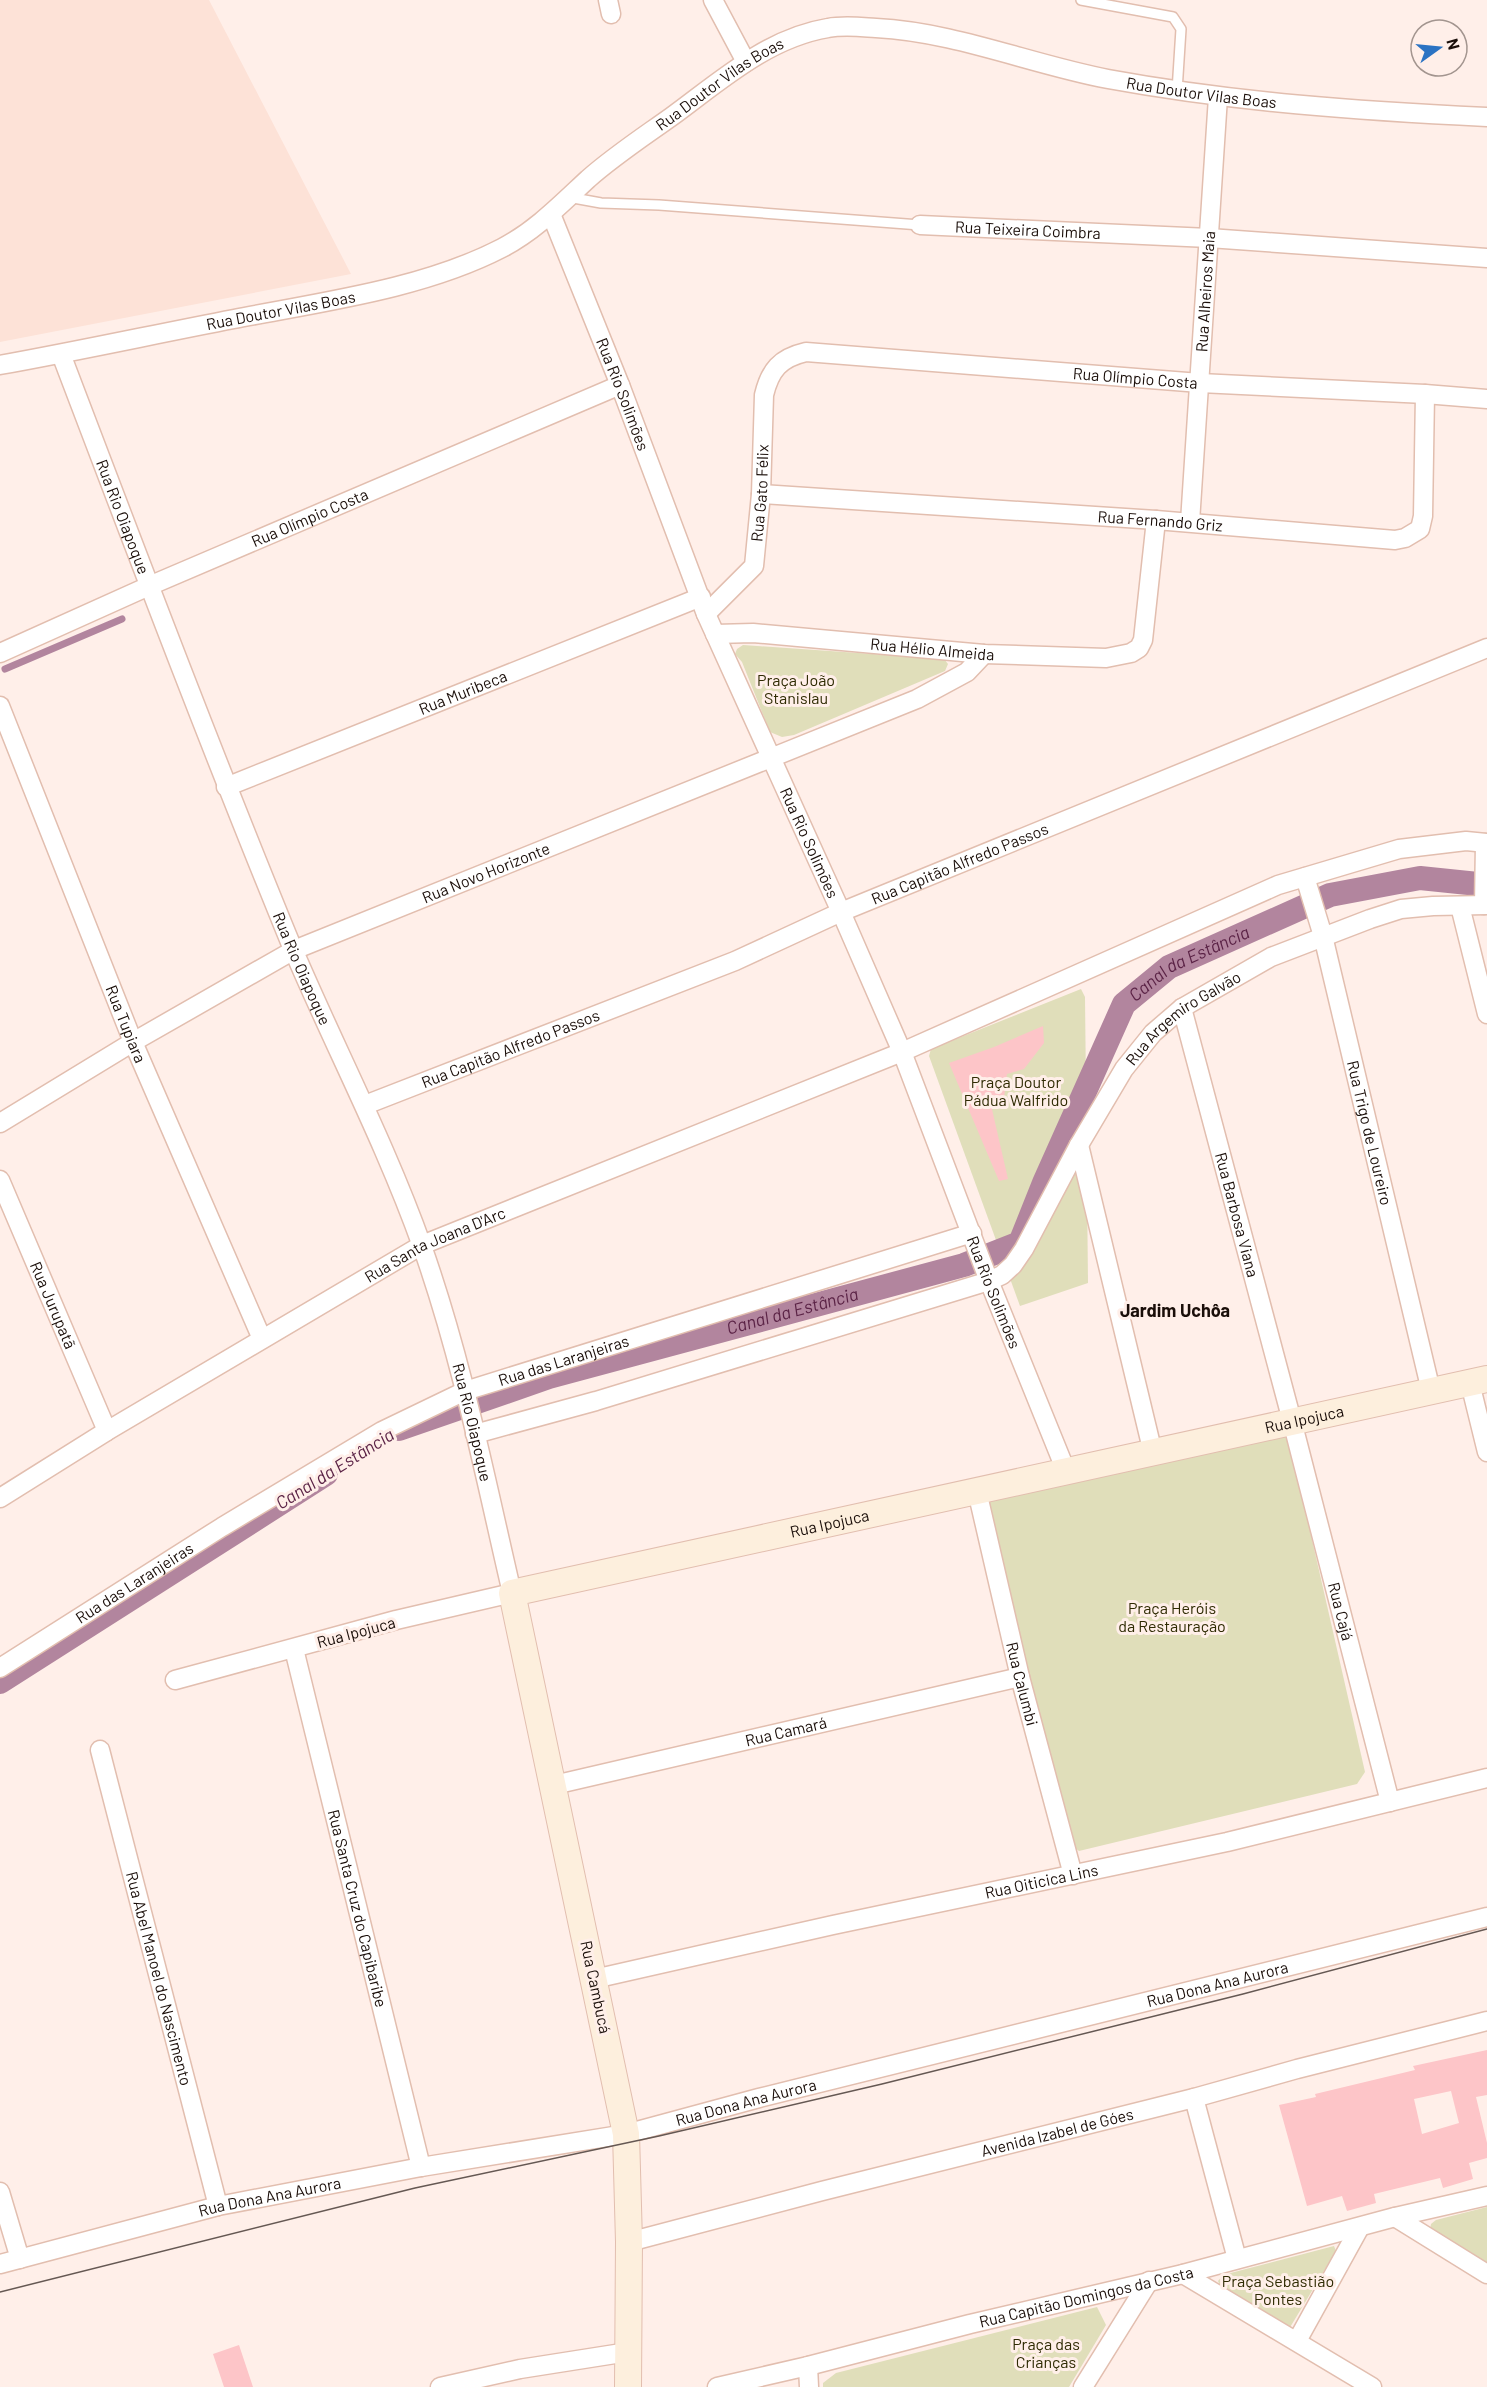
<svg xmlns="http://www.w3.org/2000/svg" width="1487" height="2387" viewBox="0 0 1487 2387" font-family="Barlow,sans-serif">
<rect width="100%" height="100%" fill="#ffefe9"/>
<polygon fill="#fde2d7" points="0,0 209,0 351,274 0,342"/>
<g fill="#e0deba">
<polygon points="743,645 944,659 948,664 945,671 794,735 782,737 770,732 742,662 735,654 737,649"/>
<polygon points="1081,989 1085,997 1088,1283 1020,1306 929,1056 931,1049"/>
<polygon points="1283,1432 1292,1452 1365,1772 1357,1784 1079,1851 1066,1841 987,1516 989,1501"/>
<polygon points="1487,2207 1487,2267 1430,2230 1431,2224 1436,2220"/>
<polygon points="1334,2246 1336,2251 1289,2329 1221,2288 1218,2281 1223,2275"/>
<polygon points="1097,2307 1106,2325 1069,2387 823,2387 823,2383 836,2373"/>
</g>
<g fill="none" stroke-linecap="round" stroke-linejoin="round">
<polyline stroke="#b2859e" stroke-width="7" points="5,669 122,619"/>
<g stroke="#b2859e" stroke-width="24">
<path id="s1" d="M399,1429L549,1377L964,1265L1020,1243L1044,1183L1124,1004L1169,967L1330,895L1420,878L1478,884"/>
<polyline points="0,1682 326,1474"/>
</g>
</g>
<g fill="#fdc5c8" fill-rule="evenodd">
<polygon points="1043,1026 1044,1043 1024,1069 1007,1074 1004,1098 991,1105 1008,1179 999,1181 949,1063 994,1047"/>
<path d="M1487,2050V2095L1476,2097L1487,2143V2158L1469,2163L1473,2179L1443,2188L1440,2178L1374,2194L1376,2203L1347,2211L1342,2196L1307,2206L1279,2105L1316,2097L1315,2094L1415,2070L1413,2066ZM1451,2091L1459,2123L1422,2134L1414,2099Z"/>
<polygon points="239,2345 253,2387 224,2387 213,2354"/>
</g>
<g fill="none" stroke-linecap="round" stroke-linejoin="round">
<g stroke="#e2beaf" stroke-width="12">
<g id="lane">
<polyline points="1081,0 1173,17 1181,29 1177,91"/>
<polyline points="568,197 601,203 659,205 920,225"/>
</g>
</g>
<g stroke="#e2beaf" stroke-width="21">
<g id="street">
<polyline points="608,0 611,14"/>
<polyline points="713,0 746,62"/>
<path id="s2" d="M551,214L620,385L706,614L841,912L902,1052L989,1281L1066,1471"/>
<path id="s3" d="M920,225L1209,238L1487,258"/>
<path id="s4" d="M61,354C136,551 210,747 290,942C333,1044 385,1142 422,1246C462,1359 485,1477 512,1593L396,1620L175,1680"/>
<path id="s5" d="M0,365C78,351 156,334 234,319C321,302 423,289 502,248C535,231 561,204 588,179C614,156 643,137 671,117C719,82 767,38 828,28C844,25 860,27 876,28C955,32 1030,64 1108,79C1233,102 1360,111 1487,117"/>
<path id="s6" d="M761,494L1156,520L1395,540L1405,538L1420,529L1423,516L1425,394"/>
<path id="s7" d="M1190,522L1218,97"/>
<path id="s8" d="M706,614L754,566L761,494L764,395C770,370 780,358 806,352L1200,383L1425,394L1487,399"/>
<path id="s9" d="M715,634L753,633L984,654L1106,658L1131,653L1139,648L1143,640L1156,520"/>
<path id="s10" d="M0,653L149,586L620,385"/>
<path id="s11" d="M0,706L133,1042L262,1339"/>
<path id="s12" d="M226,787L701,597"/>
<path id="s13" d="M1305,877L1323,936L1431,1391"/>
<polyline points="1484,905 1485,843"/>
<polyline points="1460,906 1487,1014"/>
<path id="s14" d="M1182,1008L1292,1421L1390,1802"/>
<path id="s15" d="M365,1105L735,961L841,912L1487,648"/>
<path id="s16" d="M0,1123L133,1042L294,950L917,699L967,672L984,654"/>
<polyline points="1079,1145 1153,1453"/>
<path id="s17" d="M0,1180L107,1431"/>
<polyline points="1470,1383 1487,1452"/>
<path id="s18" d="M475,1434L596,1401L989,1281L1002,1275L1013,1265L1024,1249L1079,1145L1124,1069L1153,1033L1182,1008L1271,957L1370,919L1401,909L1433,906L1487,905"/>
<path id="s19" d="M977,1491L1020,1677L1073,1875"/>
<path id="s20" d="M0,1498L107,1431L422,1245L902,1052L1278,885L1399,849L1466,841L1487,843"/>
<path id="s21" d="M294,1649L421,2167"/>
<path id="s22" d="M0,1668L222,1527L382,1431L465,1391L972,1233"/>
<path id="s23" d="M100,1750L218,2206"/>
<path id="s24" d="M554,1785L1020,1677"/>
<path id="s25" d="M594,1979L833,1925L1227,1842L1487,1778"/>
<polyline points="1194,2098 1237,2259"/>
<polyline points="0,2192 20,2259"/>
<polyline points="1395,2217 1487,2274"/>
<path id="s26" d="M629,2242L822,2191L1194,2098L1297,2069L1487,2021"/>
<path id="s27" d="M0,2264L218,2206L421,2167L626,2134L759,2098L1487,1917"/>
<polyline points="1183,2274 1372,2387"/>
<polyline points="1297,2341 1360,2227"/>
<polyline points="808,2366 809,2387"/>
<polyline points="440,2387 520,2369 628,2352"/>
<path id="s28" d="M717,2387L808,2366L970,2324L1183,2274L1395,2217L1487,2196"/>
<polyline points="1083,2387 1149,2281"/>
</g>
</g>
<g stroke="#e2beaf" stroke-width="28">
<g id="secondary">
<path id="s29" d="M628,2387L629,2242L626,2134L512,1593L1487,1379"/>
</g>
</g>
<use href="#lane" stroke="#fff" stroke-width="9"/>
<use href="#street" stroke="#fff" stroke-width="18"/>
<use href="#secondary" stroke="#fdefdd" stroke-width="26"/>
<polyline stroke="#655853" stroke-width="1.5" points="0,2292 415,2188 659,2136 882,2084 1243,1994 1487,1929"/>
</g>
<g text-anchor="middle" stroke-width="6" stroke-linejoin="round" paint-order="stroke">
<g font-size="16" fill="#1a0e09" stroke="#ffefe9">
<text dy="6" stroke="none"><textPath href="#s5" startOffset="790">Rua Doutor Vilas Boas</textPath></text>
<text dy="6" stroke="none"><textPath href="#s5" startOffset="1294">Rua Doutor Vilas Boas</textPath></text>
<text dy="6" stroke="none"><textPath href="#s3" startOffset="108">Rua Teixeira Coimbra</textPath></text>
<text dy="6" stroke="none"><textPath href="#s7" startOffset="231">Rua Alheiros Maia</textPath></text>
<text dy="6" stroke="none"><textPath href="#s5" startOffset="286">Rua Doutor Vilas Boas</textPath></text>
<text dy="6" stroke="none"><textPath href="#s8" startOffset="634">Rua Olímpio Costa</textPath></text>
<text dy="6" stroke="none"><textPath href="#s2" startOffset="194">Rua Rio Solimões</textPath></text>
<text dy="6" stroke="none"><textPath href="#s8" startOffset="141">Rua Gato Félix</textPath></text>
<text dy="6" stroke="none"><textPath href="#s4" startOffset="174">Rua Rio Oiapoque</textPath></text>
<text dy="6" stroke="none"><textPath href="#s10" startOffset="338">Rua Olímpio Costa</textPath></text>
<text dy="6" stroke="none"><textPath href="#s6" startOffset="400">Rua Fernando Griz</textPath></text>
<text dy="6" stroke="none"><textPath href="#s9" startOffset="218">Rua Hélio Almeida</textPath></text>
<text dy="6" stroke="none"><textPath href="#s12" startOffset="255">Rua Muribeca</textPath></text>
<text dy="6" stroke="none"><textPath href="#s2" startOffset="680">Rua Rio Solimões</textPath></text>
<text dy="6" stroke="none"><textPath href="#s15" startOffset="642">Rua Capitão Alfredo Passos</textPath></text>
<text dy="6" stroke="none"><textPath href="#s16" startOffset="548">Rua Novo Horizonte</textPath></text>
<text dy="6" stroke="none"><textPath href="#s4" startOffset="660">Rua Rio Oiapoque</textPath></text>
<text dy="6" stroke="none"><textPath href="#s18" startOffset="870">Rua Argemiro Galvão</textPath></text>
<text dy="6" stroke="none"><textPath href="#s11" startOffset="342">Rua Tupiara</textPath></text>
<text dy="6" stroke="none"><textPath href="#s15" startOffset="156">Rua Capitão Alfredo Passos</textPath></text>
<text dy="6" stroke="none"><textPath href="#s13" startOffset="264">Rua Trigo de Loureiro</textPath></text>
<text dy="6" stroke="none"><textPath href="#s14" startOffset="214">Rua Barbosa Viana</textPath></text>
<text dy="6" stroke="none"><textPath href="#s20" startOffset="504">Rua Santa Joana D'Arc</textPath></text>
<text dy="6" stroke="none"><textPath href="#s2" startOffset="1166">Rua Rio Solimões</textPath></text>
<text dy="6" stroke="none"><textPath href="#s17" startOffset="136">Rua Jurupatã</textPath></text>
<text dy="6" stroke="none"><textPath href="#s22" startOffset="645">Rua das Laranjeiras</textPath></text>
<text dy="6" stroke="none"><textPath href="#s29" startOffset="1617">Rua Ipojuca</textPath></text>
<text dy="6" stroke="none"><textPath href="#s4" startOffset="1146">Rua Rio Oiapoque</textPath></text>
<text dy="6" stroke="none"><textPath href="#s29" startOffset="1131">Rua Ipojuca</textPath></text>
<text dy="6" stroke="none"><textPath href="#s22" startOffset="159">Rua das Laranjeiras</textPath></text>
<text dy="6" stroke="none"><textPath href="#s14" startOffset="624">Rua Cajá</textPath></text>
<text transform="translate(356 1632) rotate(-15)" y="6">Rua Ipojuca</text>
<text dy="6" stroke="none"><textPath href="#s19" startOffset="198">Rua Calumbi</textPath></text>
<text dy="6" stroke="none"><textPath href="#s24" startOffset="238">Rua Camará</textPath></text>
<text dy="6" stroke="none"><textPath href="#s25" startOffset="458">Rua Oiticica Lins</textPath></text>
<text dy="6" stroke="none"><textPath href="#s21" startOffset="267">Rua Santa Cruz do Capibaribe</textPath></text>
<text dy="6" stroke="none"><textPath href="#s23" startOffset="236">Rua Abel Manoel do Nascimento</textPath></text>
<text dy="6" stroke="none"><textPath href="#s27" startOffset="1250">Rua Dona Ana Aurora</textPath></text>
<text transform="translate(596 1987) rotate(78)" y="6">Rua Cambucá</text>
<text dy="6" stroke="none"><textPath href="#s27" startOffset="764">Rua Dona Ana Aurora</textPath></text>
<text dy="6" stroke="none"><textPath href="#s26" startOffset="442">Avenida Izabel de Góes</textPath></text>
<text dy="6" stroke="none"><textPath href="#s27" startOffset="278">Rua Dona Ana Aurora</textPath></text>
<text dy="6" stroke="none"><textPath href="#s28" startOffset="380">Rua Capitão Domingos da Costa</textPath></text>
</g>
<g font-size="16" fill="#2f2b03" stroke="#ffefe9">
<text x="796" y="686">Praça João<tspan x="796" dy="18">Stanislau</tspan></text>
<text x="1016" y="1088">Praça Doutor<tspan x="1016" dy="18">Pádua Walfrido</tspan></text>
<text x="1172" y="1614">Praça Heróis<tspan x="1172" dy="18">da Restauração</tspan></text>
<text x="1278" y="2287">Praça Sebastião<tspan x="1278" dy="18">Pontes</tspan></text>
<text x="1046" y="2350">Praça das<tspan x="1046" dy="18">Crianças</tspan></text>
</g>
<g font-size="18" font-style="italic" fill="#5b2346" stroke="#ffefe9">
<text dy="6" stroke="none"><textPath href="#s1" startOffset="987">Canal da Estância</textPath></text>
<text dy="6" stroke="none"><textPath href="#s1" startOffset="411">Canal da Estância</textPath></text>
<text transform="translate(335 1469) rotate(-32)" y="6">Canal da Estância</text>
</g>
<g font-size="18" font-weight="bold" fill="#1a0e09" stroke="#ffefe9">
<text x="1175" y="1317">Jardim Uchôa</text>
</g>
</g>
<g transform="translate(1439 48) rotate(75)"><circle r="28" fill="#ffefe9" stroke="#a3958f" stroke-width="1.5"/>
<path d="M0-4.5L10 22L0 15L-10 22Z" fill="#2b73c3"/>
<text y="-9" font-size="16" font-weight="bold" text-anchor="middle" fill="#1a0e09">N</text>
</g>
</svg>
